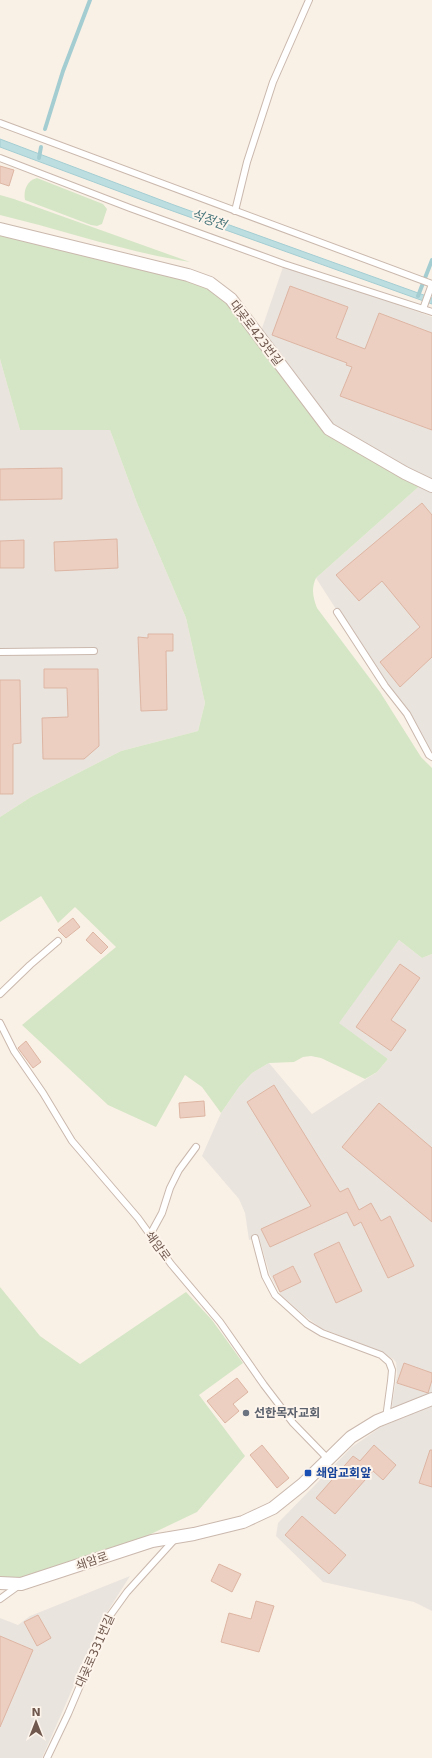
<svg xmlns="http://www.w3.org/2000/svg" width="432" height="1758" viewBox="0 0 432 1758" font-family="'DejaVu Sans','Noto Sans KR',sans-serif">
<rect width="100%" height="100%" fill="#faf1e6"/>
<g fill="#eae4df">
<polygon points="284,264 432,317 432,757 407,714 368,659 316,578 424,482 329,429 259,337"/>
<polygon points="0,359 20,430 110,430 137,503 186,618 205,703 198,731 121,751 31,797 0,817"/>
<polygon points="399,940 422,958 432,954 432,1395 393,1408 392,1405 397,1374 396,1362 393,1359 372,1348 321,1328 306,1317 281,1295 270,1275 259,1238 249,1240 245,1213 239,1199 202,1156 221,1113 239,1087 252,1073 269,1063 312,1114 377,1072 388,1059 338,1023"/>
<polygon points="432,1406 432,1611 414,1602 323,1582 276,1536 278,1523 352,1447 381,1427"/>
<polygon points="130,1576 104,1617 42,1758 0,1758 0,1618 18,1625 30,1616"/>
</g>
<g fill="#d5e6c6">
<path d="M37,178L103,204L107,209L102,224L97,226L91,225L25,200C23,191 27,180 37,178Z"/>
<path d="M0,195L14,199L190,262C125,252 63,230 0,215Z"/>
<path d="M0,229L188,275L231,299L329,429L424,482L316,578C311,589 313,597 317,608L380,692L421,757L432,768V954L422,958L399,940L339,1023L388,1059L377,1072L365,1079L321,1058L311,1056L303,1057L294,1062L269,1063L252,1073L239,1087L221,1113L202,1087L185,1075L156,1127L108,1105L22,1025L116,947L75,907L58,923L41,896L0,922V817L31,797L121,751L198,731L205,703L186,618L137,503L110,430H20L0,359Z"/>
<polygon points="0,1287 40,1336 80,1364 186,1292 212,1320 243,1363 199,1395 245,1456 197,1512 153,1533 70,1569 0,1583"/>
</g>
<polygon fill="#bddee1" stroke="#a4cdd2" points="0,139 174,205 432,298 432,304 142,200 0,147"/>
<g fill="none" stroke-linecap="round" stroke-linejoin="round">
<g stroke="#a4cdd2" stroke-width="4">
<polyline points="45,129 63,71 90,0"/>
<polyline points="39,158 41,147"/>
<polyline points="418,296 432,260"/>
</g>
</g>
<g fill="#eccfc1" stroke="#ddb5a3">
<polygon points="0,166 14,170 9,186 0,183"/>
<polygon points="290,286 348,307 336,338 365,349 379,313 432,333 432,430 340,396 352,367 346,365 347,363 272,335"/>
<polygon points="62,468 62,499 0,500 0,469"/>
<polygon points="422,503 432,515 432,657 400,687 380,662 420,627 382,581 359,601 336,575"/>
<polygon points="117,539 118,568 55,571 54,542"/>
<polygon points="24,540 24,568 0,568 0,541"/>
<polygon points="148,634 173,634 173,651 166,651 167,710 141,711 138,637 148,638"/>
<polygon points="44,669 98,669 99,746 84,759 43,759 42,718 68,717 67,688 44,688"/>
<polygon points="0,680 20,680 21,743 13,744 13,794 0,794"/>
<polygon points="73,918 80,927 66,938 58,930"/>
<polygon points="93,932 108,947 101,954 86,940"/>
<polygon points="400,964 420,978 391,1020 406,1030 391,1051 356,1027"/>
<polygon points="26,1041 41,1062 33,1068 18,1048"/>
<polygon points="274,1085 340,1192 348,1188 359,1210 371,1203 381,1221 390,1216 414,1266 388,1278 361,1222 354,1226 347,1212 270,1247 261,1229 311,1206 247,1102"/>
<polygon points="204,1101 205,1116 180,1118 179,1103"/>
<polygon points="379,1103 432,1148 432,1222 342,1147"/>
<polygon points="339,1242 362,1291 336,1303 314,1254"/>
<polygon points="293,1266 301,1282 280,1292 273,1276"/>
<polygon points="404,1363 432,1373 432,1380 428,1393 397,1383"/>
<polygon points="237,1378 248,1392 233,1404 239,1411 225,1423 207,1401"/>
<polygon points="262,1445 289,1478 277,1488 250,1455"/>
<polygon points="374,1445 396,1465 383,1480 373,1471 335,1514 316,1498 353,1456 360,1461"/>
<polygon points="430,1450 432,1450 432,1487 419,1483"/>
<polygon points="302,1516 346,1555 329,1574 285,1535"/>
<polygon points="219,1564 241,1574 232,1592 211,1581"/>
<polygon points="256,1601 274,1606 259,1652 221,1642 229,1613 251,1619"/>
<polygon points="38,1615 51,1638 37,1646 24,1622"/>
<polygon points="0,1636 33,1650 0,1727"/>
</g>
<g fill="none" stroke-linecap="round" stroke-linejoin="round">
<g stroke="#cab8ad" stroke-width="8">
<g id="lane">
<polyline points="0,123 432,284 423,309"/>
<polyline points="0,158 130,208 284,264 432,312"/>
<polyline points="235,211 247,162 273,82 309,0"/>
<polyline points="337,612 385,686 407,714 429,755 432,757"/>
<polyline points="0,652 94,651"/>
<polyline points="0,994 30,965 58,941"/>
<polyline points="0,1023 14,1051 43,1093 72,1141 138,1218 171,1264 220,1322 264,1385 293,1423 328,1459"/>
<polyline points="150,1235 162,1213 170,1188 179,1170 196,1147"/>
<polyline points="255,1238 265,1276 275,1295 307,1324 322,1333 381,1355 389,1362 392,1370 391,1381 386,1418"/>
<polyline points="0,1599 18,1586"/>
<polyline points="47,1758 68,1714 109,1617 127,1592 175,1539"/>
</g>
</g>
<g stroke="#cab8ad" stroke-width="14">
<g id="street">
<polyline points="0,229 188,275 210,283 231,299 329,429 405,473 432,486"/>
<polyline points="0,1583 21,1584 152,1541 194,1534 243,1522 273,1508 303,1484 351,1437 377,1421 432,1399"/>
</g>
</g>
<use href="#lane" stroke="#fff" stroke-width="6"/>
<use href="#street" stroke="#fff" stroke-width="12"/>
</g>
<circle fill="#6b7280" stroke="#fdf5ec" stroke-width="1.5" cx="246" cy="1413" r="4"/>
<rect fill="#1a4fb4" stroke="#fdf5ec" stroke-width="1.5" x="304" y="1469" width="8" height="8" rx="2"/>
<g text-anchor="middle" stroke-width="4" stroke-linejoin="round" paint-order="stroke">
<g font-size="12" fill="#70584e" stroke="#fdf5ec">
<text transform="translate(256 333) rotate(53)" y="4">대곶로423번길</text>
<text transform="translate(158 1246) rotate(54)" y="4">쇄암로</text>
<text transform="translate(92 1561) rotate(-19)" y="4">쇄암로</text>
<text transform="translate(95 1651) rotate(-66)" y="4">대곶로331번길</text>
</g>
<g font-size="12" font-weight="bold" fill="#5b616d" stroke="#fdf5ec" text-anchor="start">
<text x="254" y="1417">선한목자교회</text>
</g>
<g font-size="12" font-weight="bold" fill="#164399" stroke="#fdf5ec" text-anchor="start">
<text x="316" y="1477">쇄암교회앞</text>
</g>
<g font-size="13" font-style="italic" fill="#47757b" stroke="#fdf5ec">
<text transform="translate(209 219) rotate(20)" y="5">석정천</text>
</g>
</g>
<g transform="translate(36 1722)" stroke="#fdf5ec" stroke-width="3" paint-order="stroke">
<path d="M0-3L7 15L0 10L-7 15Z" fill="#70584e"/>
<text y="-6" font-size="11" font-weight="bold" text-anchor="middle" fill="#70584e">N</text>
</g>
</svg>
